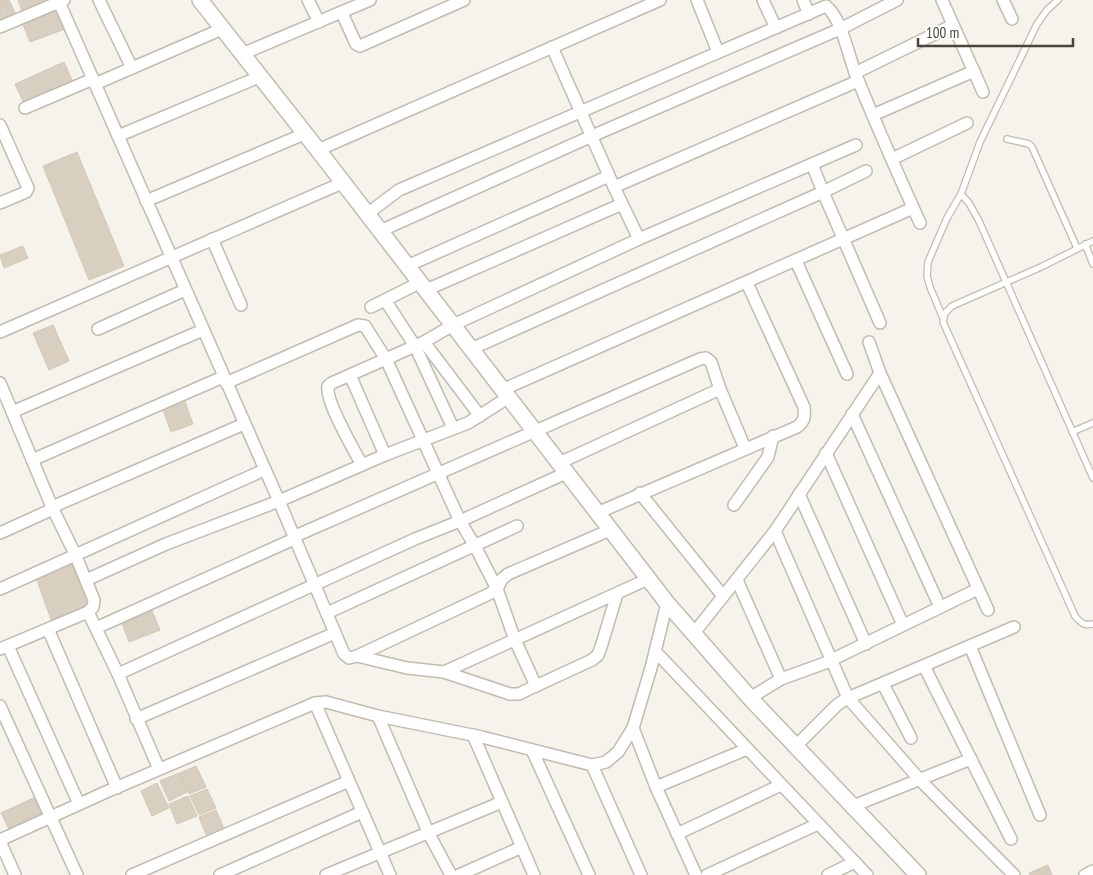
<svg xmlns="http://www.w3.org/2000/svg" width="1093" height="875" viewBox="0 0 1093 875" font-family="'PT Sans Narrow',sans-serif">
<rect width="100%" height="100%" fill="#f6f3ec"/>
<g fill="#d8cfc1" stroke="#d3c7b4">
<polygon points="0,0 9,0 15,13 0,20"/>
<polygon points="18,0 53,0 23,13"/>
<polygon points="57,8 65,29 30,42 22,22"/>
<polygon points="64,62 73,82 24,103 15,84"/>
<polygon points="77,152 124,266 89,280 43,166"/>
<polygon points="23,246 28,258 4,268 0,255"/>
<polygon points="53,325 69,361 49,370 33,333"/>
<polygon points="184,399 193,424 171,432 162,407"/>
<polygon points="71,562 89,609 52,622 35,575"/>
<polygon points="151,608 160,630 129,642 121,620"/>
<polygon points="196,766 206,787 189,794 180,773"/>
<polygon points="179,773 187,792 169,801 160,781"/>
<polygon points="157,783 169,808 152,816 141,791"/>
<polygon points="207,789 216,808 199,815 190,796"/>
<polygon points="38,796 46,814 10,831 1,813"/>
<polygon points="188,796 197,816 177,824 169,804"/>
<polygon points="216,810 225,831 208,839 199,817"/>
<polygon points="1048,865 1052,875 1030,875 1029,873"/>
</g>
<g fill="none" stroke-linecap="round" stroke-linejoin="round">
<g stroke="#c2bbae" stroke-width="8">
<g id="service">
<polyline points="1007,139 1029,144 1032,147 1077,248"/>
<polyline points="961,194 969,203 979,221 1093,478"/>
<path d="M1093,241L1041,267L952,306L945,313L943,322L1075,616C1081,623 1084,626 1093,624"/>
<polyline points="1085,244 1093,264"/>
<polyline points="943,318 930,287 927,276 928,262 947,218 961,194 980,142 1037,24 1047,10 1058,0"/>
<polyline points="1072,432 1093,423"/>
</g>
</g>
<g stroke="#c2bbae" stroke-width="14">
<g id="minor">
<polyline points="99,0 132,68"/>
<polyline points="308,0 319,22"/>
<polyline points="697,0 718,52"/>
<polyline points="763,0 776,28"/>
<polyline points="803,0 809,14"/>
<polyline points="942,0 983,92"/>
<polyline points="1003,0 1012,19"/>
<polyline points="59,2 279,501 344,654 349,658 357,656 489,594 497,589 502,579 508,574 610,530"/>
<polyline points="342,13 356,44 360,46 464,0"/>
<polyline points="0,27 64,0"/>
<polyline points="552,47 614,187 639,239"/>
<polyline points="242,54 370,0"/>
<polyline points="855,73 953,25"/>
<polyline points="95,84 222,29"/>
<polyline points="25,108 93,79"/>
<polyline points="873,115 974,71"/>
<polyline points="0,125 28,188 26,192 0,203"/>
<polyline points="118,136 259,77"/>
<polyline points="318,150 660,0"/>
<polyline points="892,159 967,123"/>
<polyline points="812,164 823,192 880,323"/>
<polyline points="614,187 858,81"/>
<polyline points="146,201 304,134"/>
<path d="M367,214L399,190L826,6C842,19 848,55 856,75C876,125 898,174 920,223"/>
<polyline points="380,231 592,136 840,29 897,0"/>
<polyline points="212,239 241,305"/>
<polyline points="796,261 847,374"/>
<polyline points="407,266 609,176"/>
<polyline points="426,290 622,204"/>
<polyline points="385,300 415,346 453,428"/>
<polyline points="371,307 419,283"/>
<polyline points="98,329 185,290"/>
<polyline points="0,332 342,183"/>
<polyline points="869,342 880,373 988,610"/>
<polyline points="471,349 823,192 866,171"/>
<polyline points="350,375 385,455"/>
<polyline points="0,383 52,507 75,554 94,600 93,607 88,612 118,674 159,769"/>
<polyline points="226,383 358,325 365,326 386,359 460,521 475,546 497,589 515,640 536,686"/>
<polyline points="502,390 913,208"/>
<polyline points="12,412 203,330"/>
<polyline points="852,414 940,607"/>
<polyline points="480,416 424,342 453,325 639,239 856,145"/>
<polyline points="826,453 903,625"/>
<polyline points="32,460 223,377"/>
<polyline points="559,463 720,389"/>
<path d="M362,465C354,450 325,401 328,386L332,383L424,342"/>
<polyline points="640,493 723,596"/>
<polyline points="799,494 866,644"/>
<polyline points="734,505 768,457 773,436"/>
<polyline points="52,507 244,424"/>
<path d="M597,513L797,427C805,421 805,416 804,407L747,283"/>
<polyline points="775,531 848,698 920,780 1014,875"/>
<polyline points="0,533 53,509"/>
<polyline points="293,537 700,359 706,358 711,362 720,389 745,448"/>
<polyline points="86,580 166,544 279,501 385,455 468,423 509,397"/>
<polyline points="737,580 781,679"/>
<polyline points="0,589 264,470"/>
<polyline points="327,613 517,526"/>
<polyline points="96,628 294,539"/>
<polyline points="48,629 117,788"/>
<polyline points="694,633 775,531 880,373"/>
<polyline points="8,646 79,804"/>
<polyline points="970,646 1040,815"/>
<polyline points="0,649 88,612"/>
<polyline points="655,651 867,875"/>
<polyline points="357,656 407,668 444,672 648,579"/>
<polyline points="924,666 1011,839"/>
<polyline points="444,672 510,694 519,694 527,690 592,660 598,655 601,647 617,594"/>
<polyline points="118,674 415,539 460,521 566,473"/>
<polyline points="883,684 911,738"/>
<polyline points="750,698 781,679 825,663 978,589"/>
<polyline points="315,703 390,875"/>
<polyline points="0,706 77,875"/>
<polyline points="378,716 429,834 451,875"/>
<polyline points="136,719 335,633"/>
<polyline points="633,728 656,787 696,875"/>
<polyline points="473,735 534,875"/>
<polyline points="796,746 838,704 848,698 1014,627"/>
<polyline points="532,750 589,875"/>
<polyline points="592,765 641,875"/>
<polyline points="656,787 747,749"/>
<polyline points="853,806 971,759"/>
<polyline points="677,834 781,785"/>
<polyline points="0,840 106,792 315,703 326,702 378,716 482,737 592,765 606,762 618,752 633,728 651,668 667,603"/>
<polyline points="0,841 15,875"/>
<polyline points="132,875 349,781"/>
<polyline points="220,875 362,812"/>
<polyline points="326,875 502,802"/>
<polyline points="459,875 522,847"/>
<polyline points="707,875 818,824"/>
<polyline points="828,875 855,862"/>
<polyline points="1085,875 1093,871"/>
</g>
</g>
<g stroke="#c2bbae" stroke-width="18">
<polyline id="tertiary" points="200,0 318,150 667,603 750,698 918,875"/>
</g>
<use href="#service" stroke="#fff" stroke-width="5.5"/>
<use href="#minor" stroke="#fff" stroke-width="11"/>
<use href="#tertiary" stroke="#fff" stroke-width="15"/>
</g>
<path d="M918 38v8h155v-8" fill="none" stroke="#4b4439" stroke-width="2.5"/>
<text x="926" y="38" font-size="15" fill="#4b4439" stroke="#ffffff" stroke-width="4" paint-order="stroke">100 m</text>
</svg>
